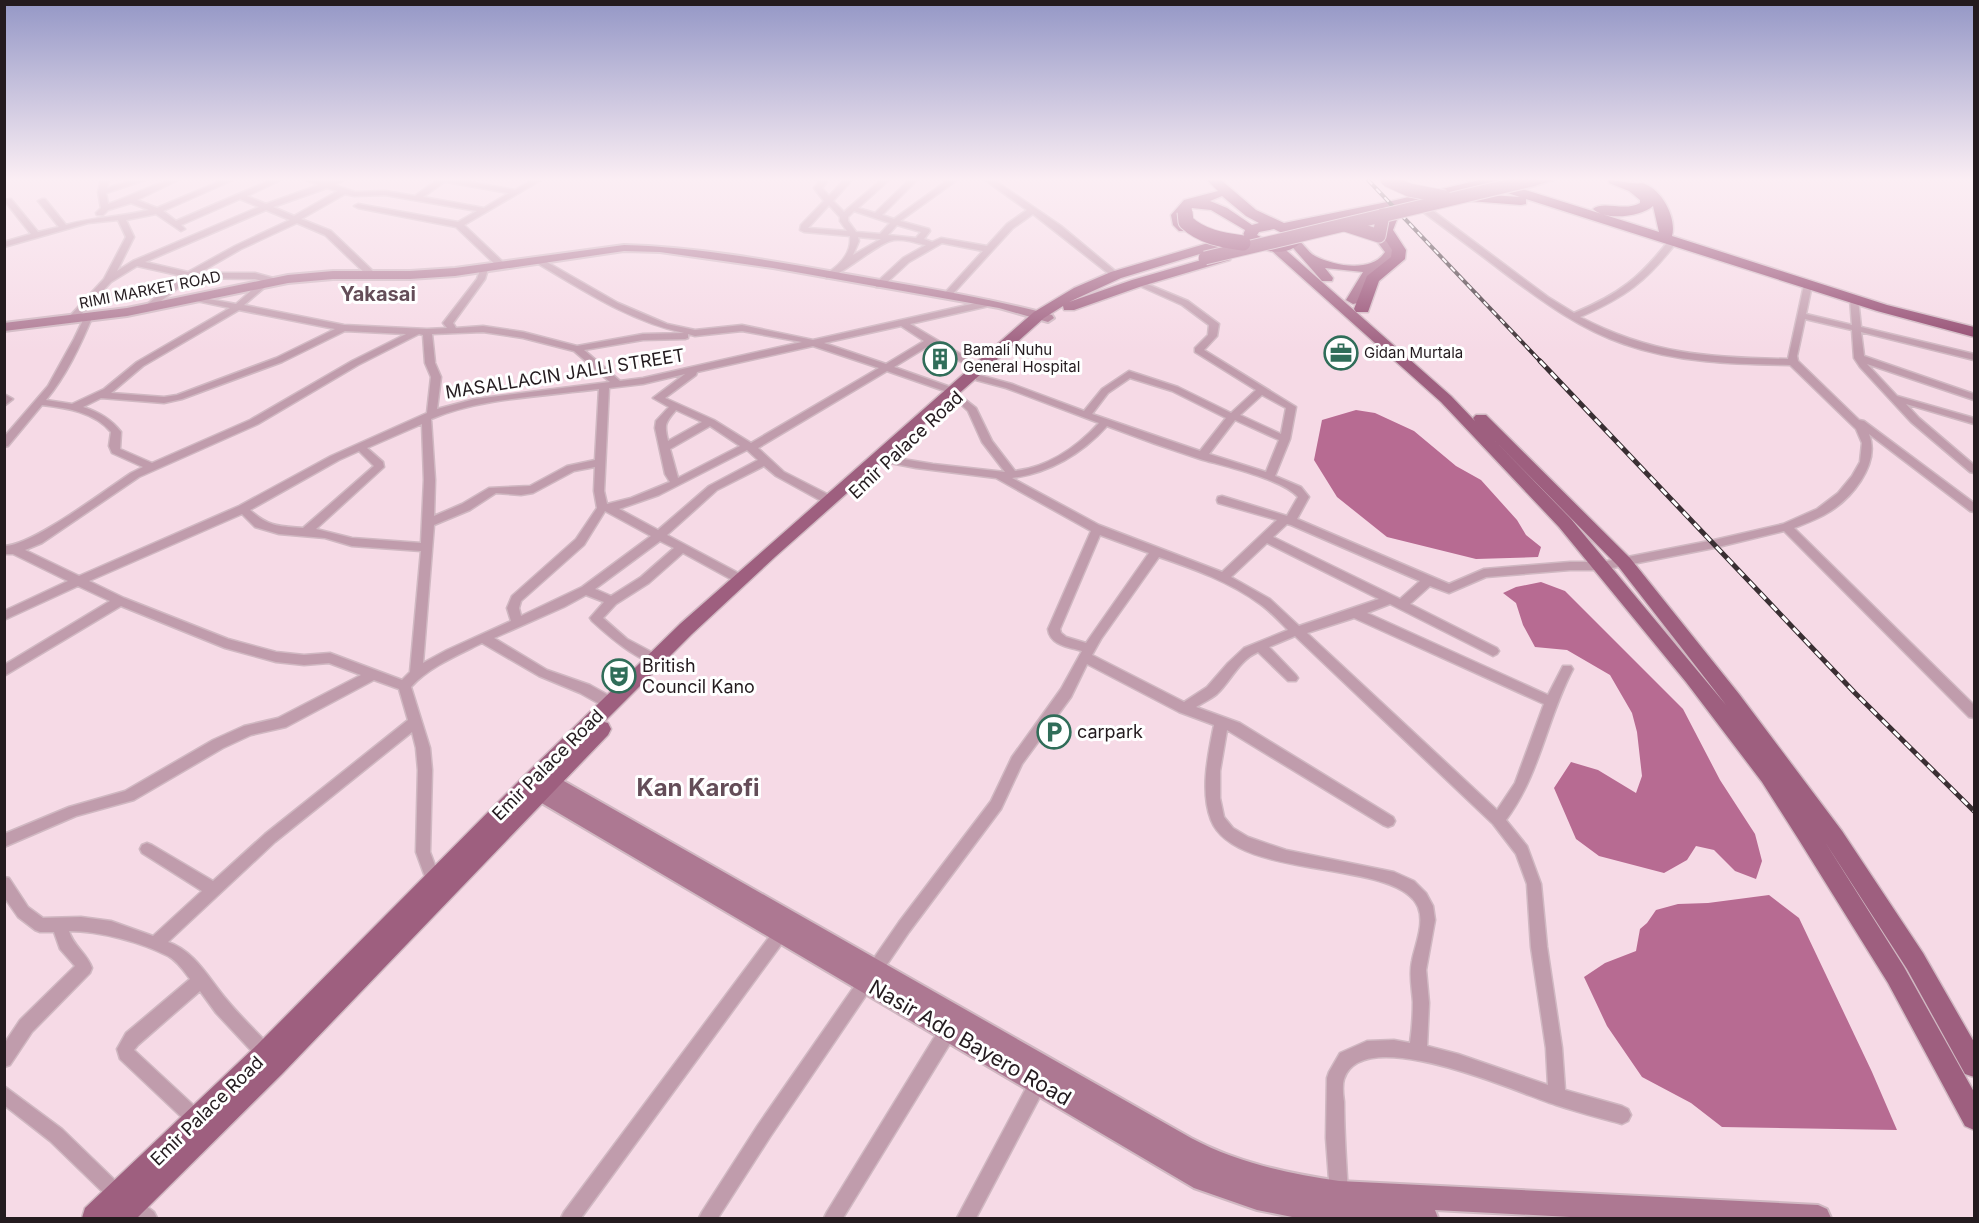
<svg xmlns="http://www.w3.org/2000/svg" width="1979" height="1223" viewBox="0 0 1979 1223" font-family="Inter,sans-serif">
<rect width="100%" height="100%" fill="#f6dae6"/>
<g fill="#b76b92">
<polygon points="1356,410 1375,413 1414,431 1456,466 1481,480 1517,520 1526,535 1541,547 1538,557 1476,559 1387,537 1337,497 1314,460 1322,420"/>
<polygon points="1541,582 1565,591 1683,709 1720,780 1755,834 1762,861 1756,879 1735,871 1714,850 1696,846 1687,860 1664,873 1599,856 1576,839 1554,788 1571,762 1598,770 1636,793 1642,776 1637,732 1632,713 1610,675 1567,650 1535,647 1523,625 1516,603 1503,593 1516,587"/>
<polygon points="1769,895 1799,918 1872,1072 1897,1130 1722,1127 1691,1103 1642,1077 1607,1026 1584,977 1605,963 1636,951 1640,929 1647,923 1656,910 1678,904 1708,903"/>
</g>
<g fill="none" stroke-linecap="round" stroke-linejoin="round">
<g stroke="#d0b8c2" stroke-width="3">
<g id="street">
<path d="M101,180H109L107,188L134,180H145L106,193L108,204C128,198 160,180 178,180L137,200L157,208L223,180H233L163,211L176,221L271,180H281L247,196L266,204L319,185L306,180C313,180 322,183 328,182C334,181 338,180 345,180L334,185L355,192L385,191L415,196L437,180H458L515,190L532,180H541L464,225L505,264V268H499L456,227L358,208L354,206L358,204L458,222L477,211L385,195L354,196L345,194L301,219L331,231L375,273V277H369L325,235L297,223L241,249L199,273H255L277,279V283H270L244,305L344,325L427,329L447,328L443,323L477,279L481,267L484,266L488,269L485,279L453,323L456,328L483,326L523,332L577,346L643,334L684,333C629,321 583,290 535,262V258L538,257L618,303L667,324L695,330L742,325L813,340L989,300L993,303L989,306L910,324L984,368L979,371L976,370L930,345L894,367L956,389V393H950L887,371L758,448L784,472L833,497L834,500L833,503H825L776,476L764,466L717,490L667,535L744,576L746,579L740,583L736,582L683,553L649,583L616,604L603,618L627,639L659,656L661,659L659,662C643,667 604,632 592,621L590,618L604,602L586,595L564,607L494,638L547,670L590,685L615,699L616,703L615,707H605L580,693L539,676L482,643C458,655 429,667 411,687L430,748L432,770L430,852L439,876L444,878L446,883L444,888L439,890L428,885L416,852L418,770L416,748L412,732L275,842L168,942C195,951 209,979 227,1000C241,1017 257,1032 272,1048L274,1054L272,1060L266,1062L260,1060L216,1013L200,991L138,1045L134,1050L204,1115L207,1121L204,1127L198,1130L192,1127L120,1059L117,1049L126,1033L190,979C184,971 177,961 168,956C141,942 99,931 69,931C73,946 87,953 92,968L90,973L32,1032L10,1065L4,1067V1044L20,1020L75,966L60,949L54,932H40L35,930L18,917L4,897V877L9,878L28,907L43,918L81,917L111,921L153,936L202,891L142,853L140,849L142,845L147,843L152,845L213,881L265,834L408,720L399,689L374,680L286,727L251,735L223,748L134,800L76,816L4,847V834L69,807L125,791L213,740L244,726L278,718L361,675L329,663L304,665L276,662L225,648L121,606L4,676V665L110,601L78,586L4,620V611L68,581L13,554H4V546C32,546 105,490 131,473L143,467L112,453L109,446L111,432C94,412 67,408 42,405L8,446L4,447V437L48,386L74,339L85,316H91L92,318C80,346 66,376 46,400L72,404L104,389L137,362L230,308L192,300V296L236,304L262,281L255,279L191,278L148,311L144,308L145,306L182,276L137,266L111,282L74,322H68V318L104,279L126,237L118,220L88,223L4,247V242L31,234L4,200L11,199L38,232L59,227L38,201L42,199H45L66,225C93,217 121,217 149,210L131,203L108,210L103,215H97L96,213L101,208L98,192ZM444,182H446L509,193L484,208L423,197ZM327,188L338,191L294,216L273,207ZM240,199L259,207L133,261L117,271L134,237L126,220L156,214L181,231L185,229L181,225ZM266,210L290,220L235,246L188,272L145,262ZM239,310L335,329L276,358L177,395L164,397L111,393L143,366ZM901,326L924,341L886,364L824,343ZM345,331L406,334L352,361L250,420L152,463L120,449L121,432C111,419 99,412 83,407L101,398L164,403L182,399L282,362ZM742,331L802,342L643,378L620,381L584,350L643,340L685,339L688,338V334L695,336ZM483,332L523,338L574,351L610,382L475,399L437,409L441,377L435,363L432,334ZM419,334L423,335L425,363L431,377L427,413L331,456L239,506L79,576L25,550L42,543L139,477L258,424L358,365ZM813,346L879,368L751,443L714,420L665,398L696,375L697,372ZM685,374L653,398L669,407L656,421L655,428L665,474L670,482L631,498L607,504L604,491L609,388L643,384ZM599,389L595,460L567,466L530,486L489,488L462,504L434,516L435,480L431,419C480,398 546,396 599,389ZM676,410L702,422L668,441C664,424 665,423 676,410ZM422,424L424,480L421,543L352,538L316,529L384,467L383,462L367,448ZM710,426L740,446L678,478L670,449ZM747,450L758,460L709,486L658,530L619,509L659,495ZM359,451L374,466L303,528C279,526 269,527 250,510L339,460ZM595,467L594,491L597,508L576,539L512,596L507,608L511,621L447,650L423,663L434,525L470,510L496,493L521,495L533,493L574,471ZM605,511L651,536L582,587L521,616L519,608L521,601L584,545ZM242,514L255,527L279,534L325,538L352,546L421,551L410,672L402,680L330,653L304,655L276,652L228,639L124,598L89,581ZM660,541L674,548L641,577L611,596L595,589Z"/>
<path d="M817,180H826L827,182L822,188L829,196L844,180H852L833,201L844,212L881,180H889L858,208L875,213L909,180H917L882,215L894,219L948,180H957L900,221L929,229L930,231L924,239L932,242L941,238L987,246L1007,224L1027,210L985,180H994L1061,226L1120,275L1113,277L1033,214L1013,228L949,298L942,296L983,251L942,243L909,262L882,287H876V283L903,258L926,245C916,243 900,237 890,241C874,246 837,279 826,278V274C839,266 852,253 850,236L804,232L800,230L801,225L824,201L814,188L819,182ZM829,205L840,217V221L847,231L808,228ZM854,211L890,223L880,234L856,232L848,221V217ZM897,225L921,232L916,238L888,235ZM858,237L879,239H881L853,255L859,241Z"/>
<path d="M1423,208H1429L1548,297L1574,313C1619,294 1640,278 1670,239H1676V243C1646,282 1625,297 1580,317C1650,354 1710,358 1788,359L1804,285L1808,282L1812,285L1806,314L1852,325L1850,299L1854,296L1858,299L1861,327L1974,354V360L1861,332L1864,356L1974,394V400L1867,364L1897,396L1974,418V424L1906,404L1919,418L1974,465V473L1970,472L1911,422L1860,367L1854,358L1852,330L1805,319L1797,356L1798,361L1859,420L1864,421L1974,503V512L1970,511L1869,434C1881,465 1850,501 1824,515C1815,520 1804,524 1794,528L1974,705V718L1969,717L1784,531L1714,548L1602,570H1570L1486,577L1449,593L1430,586L1410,604L1497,648L1499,651L1497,654L1493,656L1390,604L1367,613L1548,695L1563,666H1571L1573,669C1547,718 1540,775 1506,820L1527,846L1541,884L1547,947L1562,1048L1565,1090L1622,1106L1628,1109L1631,1115L1628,1121L1622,1124C1600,1118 1577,1112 1556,1105C1518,1093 1363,1022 1344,1079C1342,1085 1343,1095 1344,1102C1344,1132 1346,1162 1348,1193L1345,1199L1339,1202L1333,1199L1330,1193L1326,1138L1327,1078L1329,1072L1340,1053L1367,1041L1394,1040L1410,1043C1412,1029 1413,1016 1413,1002C1412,988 1409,975 1412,961C1415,945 1425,924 1418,907C1398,858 1235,882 1211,820C1200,791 1208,755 1214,725L1179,712L1087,664L1071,697L1022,764L1001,809L909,932L770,1137L718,1218H699L702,1212L758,1125L899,922L991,801L1012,757L1061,689L1082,651C1068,647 1050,645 1048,629L1091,531L996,478L916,468L890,463L885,460L890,457L933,464L1005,472L982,442L968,411L953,397L958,394L976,408L992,441L1015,471C1048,467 1077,447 1099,423L1006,388L976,380V376L979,375L1012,384L1084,411L1102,389L1129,371L1178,387L1231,413L1256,390L1195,352V348L1208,335L1209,325L1182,305L1133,283L1140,281L1188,301L1219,324L1217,336L1204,350L1296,407L1290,439L1275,476L1301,487L1309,497L1297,519L1449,584L1484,569L1570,562H1602L1714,540L1783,524L1817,509L1838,493L1852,476L1860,462L1862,443L1856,429L1790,365C1734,364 1678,363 1624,344C1579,329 1541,300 1503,272C1477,252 1450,232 1423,212ZM1130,378L1172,391L1226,418L1200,451L1092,414L1108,393ZM1262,395L1286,408L1281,434L1240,415ZM1235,420L1279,440L1266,472L1209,454ZM1107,426C1138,438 1169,449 1200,459C1224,466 1282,479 1298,497L1287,516L1222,496L1218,497L1217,500L1218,503L1277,520L1222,572L1099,525L1012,478C1049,473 1082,454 1107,426ZM1287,524L1291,525L1420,581L1400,599L1273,537ZM1100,535L1149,553L1086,643L1066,637L1061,633L1060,629ZM1267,543L1379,599L1299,626L1270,599L1231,577ZM1159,557C1194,569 1230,582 1260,604C1270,611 1279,621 1288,630L1244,648L1228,663L1207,687L1184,702L1092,655L1101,639ZM1354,618L1544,704L1515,783L1497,810L1307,633ZM1295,636L1493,824L1516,854L1527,884L1531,947L1546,1048L1548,1085L1458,1054L1427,1046L1429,1003L1426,970L1435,920L1433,906L1426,893L1414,881L1394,872L1286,850L1248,837L1233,828L1224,817L1220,798V771L1227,730L1383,825L1388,827L1393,825L1395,821L1393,817L1240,723L1196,707C1202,703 1211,699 1217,694C1231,681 1239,660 1258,652L1288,681H1296L1298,678L1296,675L1269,647Z"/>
<polygon points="4,394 13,399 4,406"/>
<polygon points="781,926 786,928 789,933 786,938 581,1218 561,1218 564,1212 776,928"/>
<polygon points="948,1023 954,1025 956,1031 954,1037 843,1218 824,1218 827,1212 942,1025"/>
<polygon points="1038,1075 1044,1077 1046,1083 1044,1089 976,1218 957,1218 1032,1077"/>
<polygon points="4,1086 62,1129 125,1190 154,1212 157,1218 134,1218 113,1202 50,1141 4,1105"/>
</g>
</g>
<g stroke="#d0b8c2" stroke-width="4">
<g id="secondary">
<path d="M624,245C698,247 773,261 846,274C915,286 984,297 1052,315L1054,318L1048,322L999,308L773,268L660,252L624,251L455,276L410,279H333L288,283L127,316L4,331V323L127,308L288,275L333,271H410L455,268Z"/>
<path d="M541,768L1191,1138C1238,1163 1287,1173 1339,1181L1818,1205L1827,1209L1831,1218H1589L1435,1210L1438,1218H1297L1257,1210L1194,1188L523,792L521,786L523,780L533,779L532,776L534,770Z"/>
</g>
</g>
<g stroke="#d0b8c2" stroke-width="3">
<g id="primary">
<polygon points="1535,180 1554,180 1521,190 1515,187"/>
<path d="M1379,232L1393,243L1397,252L1390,263L1377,270L1358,303L1353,304L1346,300L1363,272L1325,268L1333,278L1332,281H1322L1288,242L1294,238C1303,241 1307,252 1315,256C1334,266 1372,273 1385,252L1373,236Z"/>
<polygon points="1235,235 1241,239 1239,242 1121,278 1069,302 1132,280 1222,254 1230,254 1232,257 1230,260 1142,286 1074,310 1064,310 1063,306 1044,318 775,557 692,634 604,722 608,723 611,729 608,735 282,1074 137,1218 82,1218 85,1208 257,1045 521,779 680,624 1034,312 1074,288 1111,272"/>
<path d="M1275,243L1279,244L1451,396L1475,421L1473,418L1476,415H1486L1630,558L1739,694L1842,831L1923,953L1974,1042V1077L1965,1074L1907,969L1825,842L1904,967L1974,1092V1130L1965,1126L1888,983L1799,840L1762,782L1686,682L1559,527L1441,402L1271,250L1269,247L1271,244ZM1494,440L1618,566L1726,705L1571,519Z"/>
</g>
</g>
<g stroke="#d0b8c2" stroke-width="3">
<g id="highway">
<path d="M1207,180H1221L1256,210L1284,223L1392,201L1479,180H1501L1500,182L1659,232L1653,206C1641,217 1605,221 1593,209C1603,200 1625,212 1640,203V200L1629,191L1609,183L1608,180C1617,180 1636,185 1642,183C1661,188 1677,217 1672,236L1887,305L1974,327V337L1877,311L1526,199V204L1521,205L1469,201L1467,198L1469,195L1474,194L1520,197L1486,186L1392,209L1296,229L1302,235L1301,242C1286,259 1255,252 1243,235L1245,230L1211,210L1192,208L1185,216L1187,223L1191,228L1189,231H1179L1173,225L1171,215L1184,200L1218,191ZM1222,196L1246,216L1259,223L1252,225L1227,208L1210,201ZM1274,229L1286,235L1287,240L1270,242L1257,235L1259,232Z"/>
<polygon points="1391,213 1398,217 1393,230 1406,250 1405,259 1379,281 1368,312 1356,312 1354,309 1367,276 1391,257 1392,250 1379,230 1386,214"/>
</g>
</g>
<use href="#street" fill="#c09cac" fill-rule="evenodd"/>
<use href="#secondary" fill="#ad7892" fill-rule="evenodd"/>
<use href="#primary" fill="#9e5f7f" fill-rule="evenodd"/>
<use href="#highway" fill="#91486e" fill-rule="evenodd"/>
<g stroke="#3a2f33" stroke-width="4">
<polyline id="rail-far1" points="1368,180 1541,362"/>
</g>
<g stroke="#3a2f33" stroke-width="5">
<polyline id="rail" points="1540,361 1855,693 1974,811"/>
</g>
<use href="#rail-far1" stroke="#fff" stroke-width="2" stroke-dasharray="6" stroke-linecap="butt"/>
<use href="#rail" stroke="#fff" stroke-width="3" stroke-dasharray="8" stroke-linecap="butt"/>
<g stroke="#d0b8c2" stroke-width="15" stroke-linecap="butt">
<g id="primary-bridge">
<polyline points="1387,180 1409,190 1445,197"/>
<polyline points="1345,225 1379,236 1383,215"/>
<polyline points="1205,258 1532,180"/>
</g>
</g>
<g stroke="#d0b8c2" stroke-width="17" stroke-linecap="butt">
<path id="highway-bridge" d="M1185,212L1186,222C1202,237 1222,240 1243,243"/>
</g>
<use href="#primary-bridge" stroke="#9e5f7f" stroke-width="13"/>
<use href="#highway-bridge" stroke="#91486e" stroke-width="15"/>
</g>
<linearGradient id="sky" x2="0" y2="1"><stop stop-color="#9497c6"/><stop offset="0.51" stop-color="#fbeef4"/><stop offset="1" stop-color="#fbeef4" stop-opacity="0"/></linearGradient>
<rect width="1979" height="351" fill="url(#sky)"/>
<defs>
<g id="office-ring" transform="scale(1.725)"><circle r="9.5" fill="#fff" stroke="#306d59" stroke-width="1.5"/><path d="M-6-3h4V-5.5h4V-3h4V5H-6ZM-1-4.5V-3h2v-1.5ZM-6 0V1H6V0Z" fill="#306d59"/></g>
<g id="building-ring" transform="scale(1.725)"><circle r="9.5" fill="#fff" stroke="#306d59" stroke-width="1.5"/><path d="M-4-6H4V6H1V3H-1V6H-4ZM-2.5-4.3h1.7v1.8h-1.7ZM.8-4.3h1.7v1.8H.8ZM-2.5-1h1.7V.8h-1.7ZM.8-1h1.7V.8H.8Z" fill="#306d59"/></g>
<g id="theatre-ring" transform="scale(1.725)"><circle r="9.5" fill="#fff" stroke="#306d59" stroke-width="1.5"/><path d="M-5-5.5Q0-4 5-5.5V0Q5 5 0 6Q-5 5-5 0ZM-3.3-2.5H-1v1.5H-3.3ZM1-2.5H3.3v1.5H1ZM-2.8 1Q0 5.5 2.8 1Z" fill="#306d59"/></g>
<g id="parking-ring" transform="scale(1.725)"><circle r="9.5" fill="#fff" stroke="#306d59" stroke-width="1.5"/><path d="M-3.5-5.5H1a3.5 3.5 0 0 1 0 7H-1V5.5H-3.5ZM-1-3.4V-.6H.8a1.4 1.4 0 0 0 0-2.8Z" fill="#306d59"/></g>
</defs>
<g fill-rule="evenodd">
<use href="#office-ring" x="1341" y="353"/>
<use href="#building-ring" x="940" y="359"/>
<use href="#theatre-ring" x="619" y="676"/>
<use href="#parking-ring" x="1054" y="732"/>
</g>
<g text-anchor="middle" stroke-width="6" stroke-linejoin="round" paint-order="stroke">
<g font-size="15" fill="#241b1f" stroke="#fff">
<text transform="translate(150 290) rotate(-11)" y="5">RIMI MARKET ROAD</text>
</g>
<g font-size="15" fill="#241b1f" stroke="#fff" text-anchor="start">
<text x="963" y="355">Bamali Nuhu<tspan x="963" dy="17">General Hospital</tspan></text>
<text x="1364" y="358">Gidan Murtala</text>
</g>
<g font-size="18" fill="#241b1f" stroke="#fff">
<text transform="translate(565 374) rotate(-9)" y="6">MASALLACIN JALLI STREET</text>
<text transform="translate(906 445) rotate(-43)" y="6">Emir Palace Road</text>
<text transform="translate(548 765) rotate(-45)" y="6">Emir Palace Road</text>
<text transform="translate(207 1111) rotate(-44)" y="6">Emir Palace Road</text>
</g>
<g font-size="18" fill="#241b1f" stroke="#fff" text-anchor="start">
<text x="642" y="672">British<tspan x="642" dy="21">Council Kano</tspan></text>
<text x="1077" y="738">carpark</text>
</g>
<g font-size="20" font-weight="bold" fill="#644d58" stroke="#fff">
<text x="378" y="301">Yakasai</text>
</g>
<g font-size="21" fill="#241b1f" stroke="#fff">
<text transform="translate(970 1043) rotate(30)" y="7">Nasir Ado Bayero Road</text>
</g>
<g font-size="24" font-weight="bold" fill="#644d58" stroke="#fff">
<text x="698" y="796">Kan Karofi</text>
</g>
</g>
<rect width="1979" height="1223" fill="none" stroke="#241b1f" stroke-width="12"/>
</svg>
